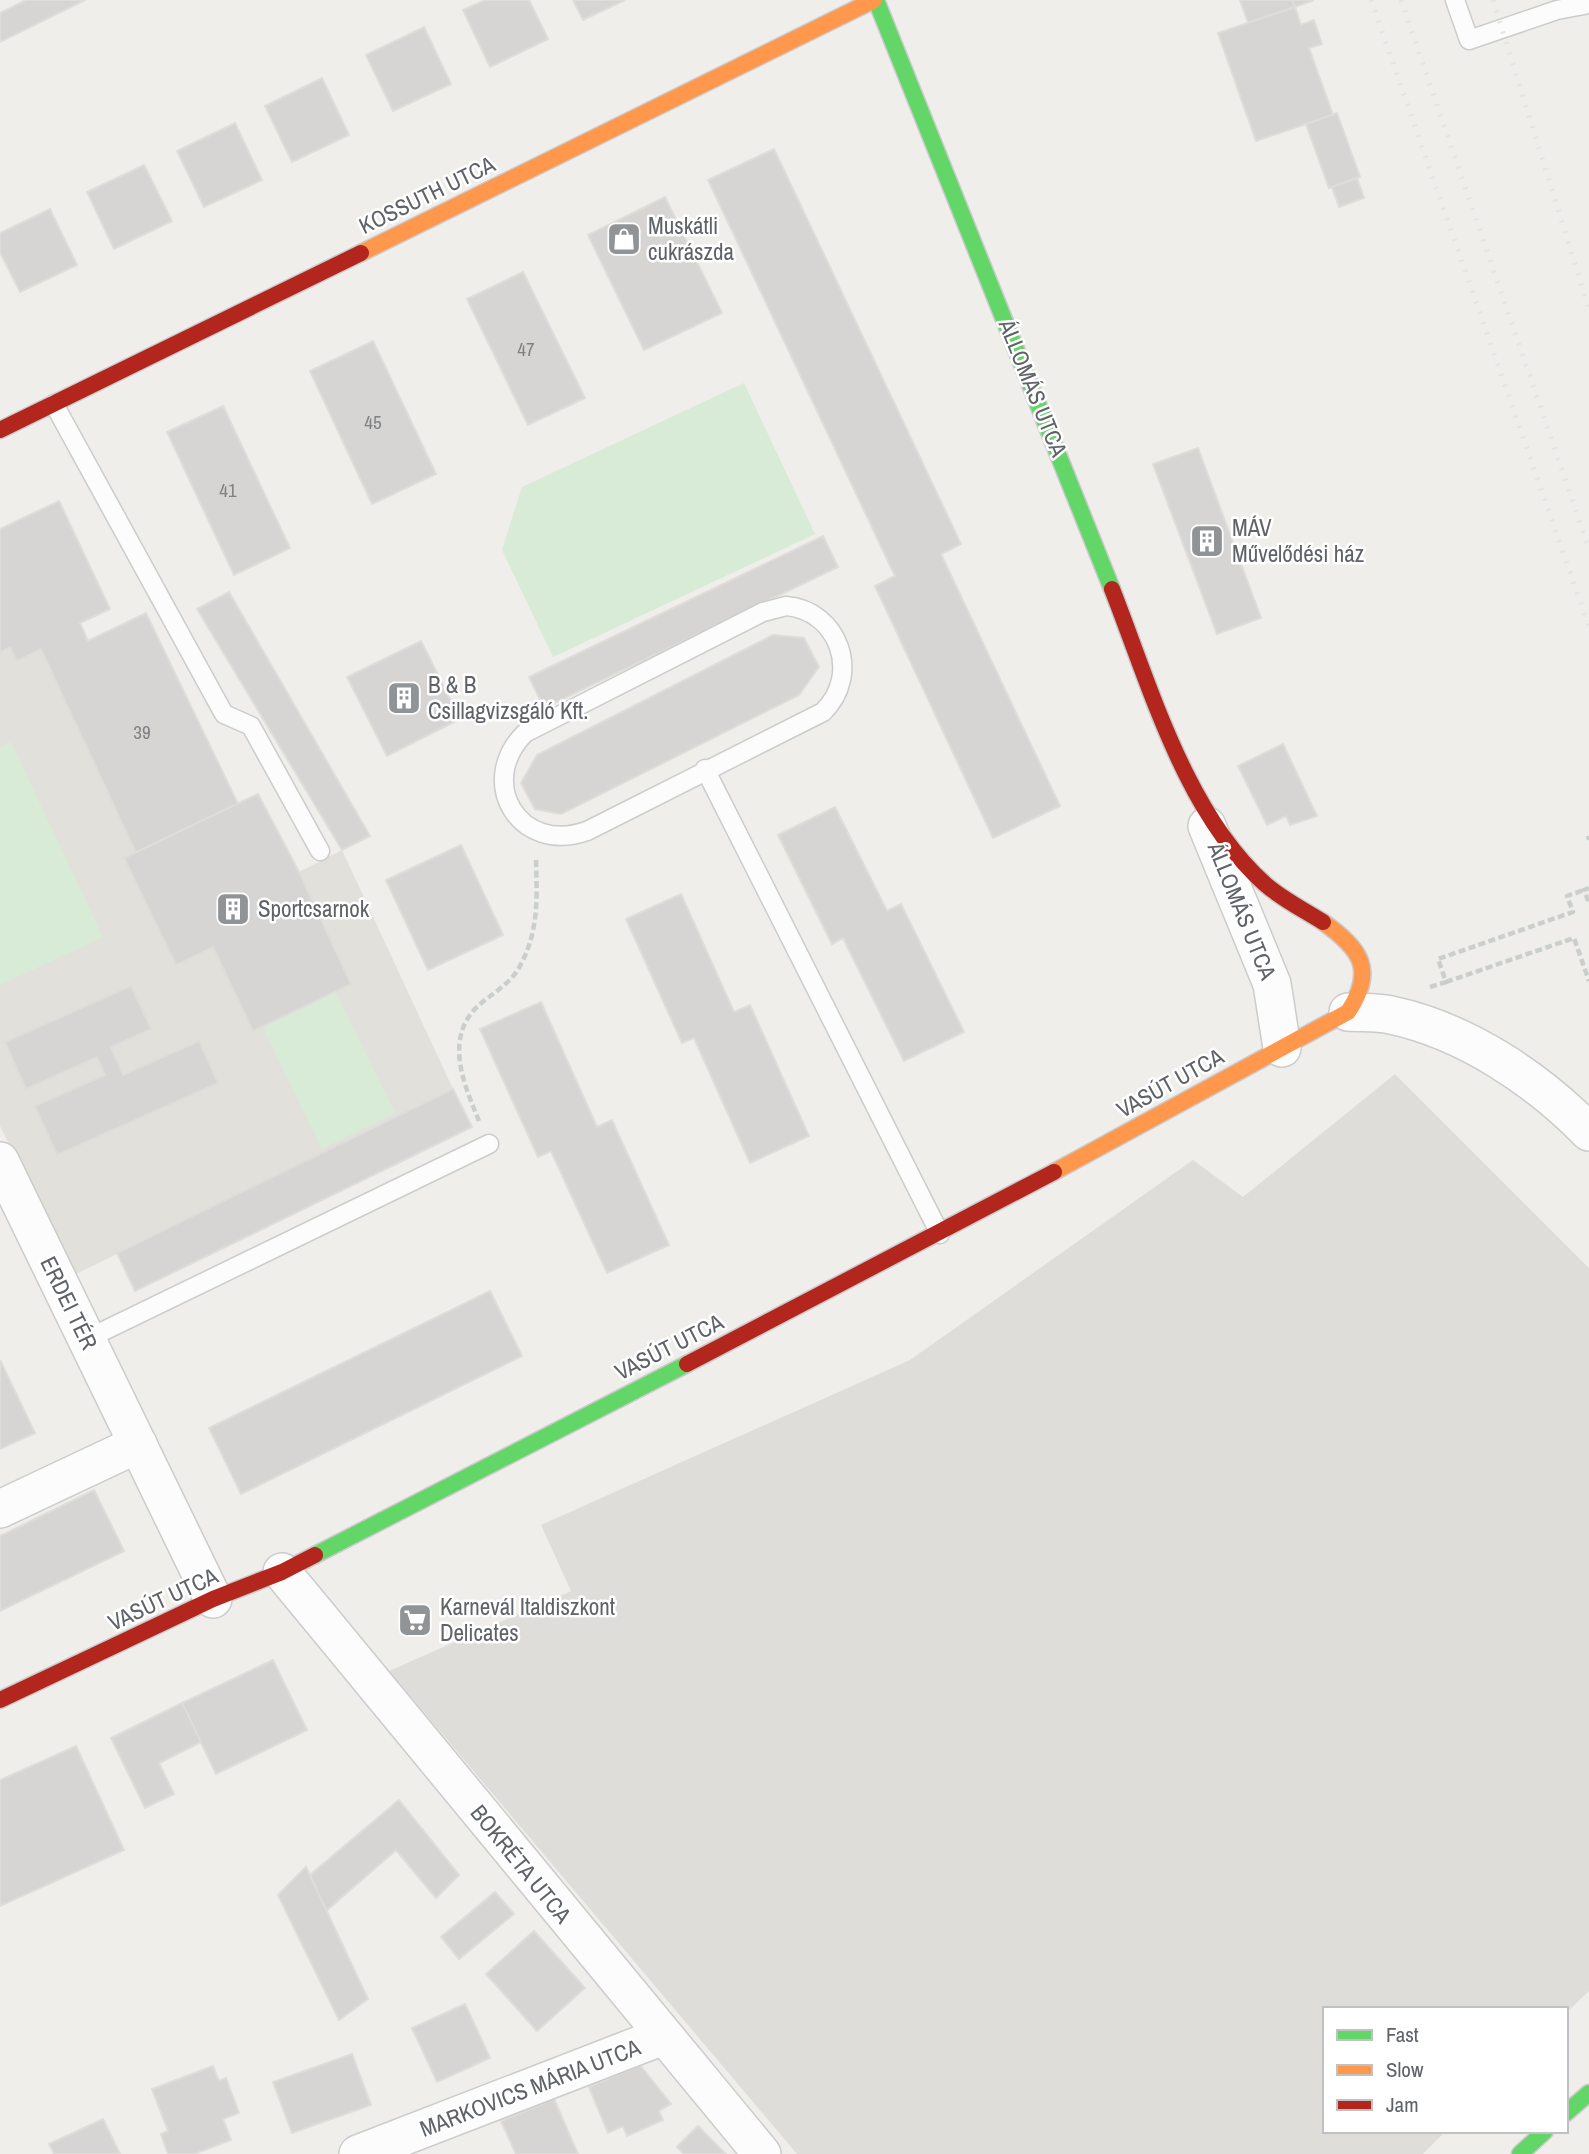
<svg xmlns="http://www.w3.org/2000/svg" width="1589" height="2154" viewBox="0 0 1589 2154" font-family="'Archivo Narrow',sans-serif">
<rect width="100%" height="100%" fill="#efeeea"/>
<polygon fill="#dfddda" points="1395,1074 1589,1268 1589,1991 1566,2013 1566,2009 1325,2009 1325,2131 1446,2131 1423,2154 797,2154 389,1671 571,1591 541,1525 910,1360 1193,1160 1243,1197"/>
<polygon fill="#e2e0da" points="59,501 110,609 80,623 88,640 146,613 238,803 258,794 299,872 342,850 453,1089 74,1275 0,1126 0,529"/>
<g fill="#d8ebd6">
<polygon points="744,383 815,534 553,657 502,550 522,487"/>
<polygon points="11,742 103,937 0,985 0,747"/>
<polygon points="335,991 395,1113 322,1149 262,1026"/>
</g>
<g fill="#d6d5d3" stroke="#deddd9" stroke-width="2">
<polygon points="26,0 85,0 0,42 0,13"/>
<polygon points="485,0 529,0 548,39 490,67 463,10"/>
<polygon points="573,0 625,0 583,20"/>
<polygon points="1240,0 1292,0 1295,7 1248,23"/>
<polygon points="1292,0 1314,0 1295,7"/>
<polygon points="1295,7 1301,25 1314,20 1322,44 1309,48 1333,115 1256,141 1218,33"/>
<polygon points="424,27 451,84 393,111 366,55"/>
<polygon points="322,78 349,135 292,162 265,106"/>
<polygon points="1337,113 1360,177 1329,188 1306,124"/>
<polygon points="235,123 262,180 204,207 177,151"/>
<polygon points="774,149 961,544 941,554 1060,806 993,838 875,586 895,576 708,180"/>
<polygon points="144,165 172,221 114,249 87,192"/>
<polygon points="1357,178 1364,198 1339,207 1332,187"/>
<polygon points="665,197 722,313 644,350 588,235"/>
<polygon points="50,209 77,265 20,292 0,252 0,233"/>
<polygon points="523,272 585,398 528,425 467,299"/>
<polygon points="373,341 436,474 372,504 310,371"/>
<polygon points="223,406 290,548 234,575 167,432"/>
<polygon points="1198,448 1261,618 1217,634 1153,464"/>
<polygon points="59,501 110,609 80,623 88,641 146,613 238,804 136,853 41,649 17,661 10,647 0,652 0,529"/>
<polygon points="823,536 838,567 544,708 529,677"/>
<polygon points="229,592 370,836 342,850 197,609"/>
<polygon points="773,635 804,638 819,667 799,695 561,814 535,809 521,783 537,755"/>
<polygon points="421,641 460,719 387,756 347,677"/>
<polygon points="1283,744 1317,816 1290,825 1286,816 1267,825 1238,766"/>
<polygon points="258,794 299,872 351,984 253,1031 213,947 176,965 124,858"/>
<polygon points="835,807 887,911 901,904 964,1032 904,1061 843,938 832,944 778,835"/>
<polygon points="461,845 503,935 428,970 386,880"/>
<polygon points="681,894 734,1012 750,1005 809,1136 750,1163 694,1038 682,1043 626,919"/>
<polygon points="131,986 151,1029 111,1047 123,1075 199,1041 218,1083 57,1155 35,1106 105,1075 97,1057 26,1089 5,1042"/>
<polygon points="541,1002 597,1127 612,1120 669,1245 607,1273 551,1151 538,1157 480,1029"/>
<polygon points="453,1089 472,1127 135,1291 117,1253"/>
<polygon points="490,1291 522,1356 241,1494 209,1428"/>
<polygon points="0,1360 35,1433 0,1449"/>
<polygon points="94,1490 124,1551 0,1611 0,1536"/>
<polygon points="273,1660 307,1730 216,1774 182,1703"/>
<polygon points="182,1703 201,1742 159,1763 174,1794 145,1808 111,1738"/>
<polygon points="76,1746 124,1850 0,1906 0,1780"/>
<polygon points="399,1800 459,1875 436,1898 396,1850 326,1911 310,1875"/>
<polygon points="306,1867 368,1999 339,2020 278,1895"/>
<polygon points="495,1892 514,1914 459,1959 441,1937"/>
<polygon points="534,1931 585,1988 537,2031 486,1974"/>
<polygon points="465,2004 490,2058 437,2082 412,2028"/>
<polygon points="352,2054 371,2105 292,2133 273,2082"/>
<polygon points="640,2065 671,2104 659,2111 663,2120 627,2136 623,2126 608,2133 589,2087"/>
<polygon points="213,2066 219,2081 226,2078 239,2113 223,2119 231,2140 194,2154 168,2154 161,2134 168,2131 152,2089"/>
<polygon points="554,2099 578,2154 516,2154 501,2121"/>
<polygon points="103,2119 120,2154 54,2154 49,2144"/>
<polygon points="698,2126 726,2154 684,2154 677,2147"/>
</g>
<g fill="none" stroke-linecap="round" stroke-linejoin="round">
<g stroke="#cbcccc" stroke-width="21">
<g id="lane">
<polyline points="1455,0 1469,40 1557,10 1584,5"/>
<polyline points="54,404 224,714 251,726 320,851"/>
<path d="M786,606C838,610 862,674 823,712L587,831C519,855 476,782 525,733L763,612Z"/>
<polyline points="705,769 940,1234"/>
<polyline points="87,1339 489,1144"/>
</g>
</g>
<g stroke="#cbcccc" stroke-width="40">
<g id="street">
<polyline points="1207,826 1272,984 1282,1048"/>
<path d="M1348,1012C1362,1013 1378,1012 1391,1015C1466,1031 1537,1079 1589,1132"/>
<polyline points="0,1161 213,1599"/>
<polyline points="0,1509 138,1444"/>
<polyline points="282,1572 762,2154"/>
<polyline points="358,2154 663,2036"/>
</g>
</g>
<g stroke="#cacacb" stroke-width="19">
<g id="fast">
<polyline points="876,0 1112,589"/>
<polyline points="315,1555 687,1364"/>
<polyline points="1566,2113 1589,2093"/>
<polyline points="1520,2154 1545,2131"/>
</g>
</g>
<g stroke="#cacacb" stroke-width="19">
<g id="slow">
<polyline points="361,253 874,0"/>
<path d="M1054,1172L1348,1012C1376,970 1361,949 1323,922"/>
</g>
</g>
<g stroke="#cacacb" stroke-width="19">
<g id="jam">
<polyline points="0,430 361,253"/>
<path d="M1112,589C1150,686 1186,814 1265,884C1282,899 1304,910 1323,922"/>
<polyline points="687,1364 1054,1172"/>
<polyline points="0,1700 213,1599 282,1572 315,1555"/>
</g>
</g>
<g stroke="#cacfcc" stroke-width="4.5" stroke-dasharray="7 3.5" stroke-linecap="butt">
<polyline points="1588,836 1589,840"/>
<polyline points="1589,888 1584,890 1589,903"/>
<polyline points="1446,982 1574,938 1589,981"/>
<polyline points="1430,987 1446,982 1438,959 1573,912 1567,896 1584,890"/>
<path d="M479,1121C464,1084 443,1038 479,1005C494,992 512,983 521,964C539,930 537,896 536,859"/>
</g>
<use href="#lane" stroke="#fdfcfc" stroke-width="18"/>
<use href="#street" stroke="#fdfcfc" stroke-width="37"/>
<use href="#fast" stroke="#63d668" stroke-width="16"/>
<use href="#slow" stroke="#ff974d" stroke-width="16"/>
<use href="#jam" stroke="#b3261e" stroke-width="16"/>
<g stroke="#e4e4e4" stroke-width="5" stroke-dasharray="2 9" stroke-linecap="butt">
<polyline points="1371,0 1589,627"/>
<polyline points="1401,0 1589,549"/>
<polyline points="1493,0 1589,309"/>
</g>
</g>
<defs>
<g id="shop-square" transform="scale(1.75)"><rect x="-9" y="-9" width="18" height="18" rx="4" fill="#919496" stroke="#fff"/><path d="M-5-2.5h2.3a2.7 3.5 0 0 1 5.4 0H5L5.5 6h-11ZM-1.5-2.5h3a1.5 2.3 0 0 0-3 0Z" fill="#fff"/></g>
<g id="building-square" transform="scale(1.75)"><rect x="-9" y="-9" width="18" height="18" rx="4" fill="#919496" stroke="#fff"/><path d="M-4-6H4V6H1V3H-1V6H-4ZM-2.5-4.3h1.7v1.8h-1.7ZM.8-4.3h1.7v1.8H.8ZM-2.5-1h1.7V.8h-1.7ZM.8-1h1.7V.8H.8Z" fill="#fff"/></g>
<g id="supermarket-square" transform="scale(1.75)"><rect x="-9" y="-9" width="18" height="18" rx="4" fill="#919496" stroke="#fff"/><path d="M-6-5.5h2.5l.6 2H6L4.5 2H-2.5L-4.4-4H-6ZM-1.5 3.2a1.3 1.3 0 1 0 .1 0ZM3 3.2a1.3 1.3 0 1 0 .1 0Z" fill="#fff"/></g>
</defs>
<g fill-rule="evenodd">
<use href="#shop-square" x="624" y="239"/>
<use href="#building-square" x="1207" y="541"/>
<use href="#building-square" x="404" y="698"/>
<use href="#building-square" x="233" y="909"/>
<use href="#supermarket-square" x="415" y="1620"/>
</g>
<g text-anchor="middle" stroke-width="5" stroke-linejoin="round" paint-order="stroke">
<g font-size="19" fill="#7e8184">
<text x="526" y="356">47</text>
<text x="373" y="429">45</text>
<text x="228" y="497">41</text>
<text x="142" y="739">39</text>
</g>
<g font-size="23" fill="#5f6368" stroke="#fff">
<text transform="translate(427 195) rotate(-26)" y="8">KOSSUTH UTCA</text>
<text transform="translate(1033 388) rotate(68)" y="8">ÁLLOMÁS UTCA</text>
<text transform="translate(1242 911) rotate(68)" y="8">ÁLLOMÁS UTCA</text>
<text transform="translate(1170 1083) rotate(-29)" y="8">VASÚT UTCA</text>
<text transform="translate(69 1303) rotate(64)" y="8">ERDEI TÉR</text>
<text transform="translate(669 1347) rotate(-27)" y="8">VASÚT UTCA</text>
<text transform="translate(163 1599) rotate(-25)" y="8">VASÚT UTCA</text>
<text transform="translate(521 1864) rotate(51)" y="8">BOKRÉTA UTCA</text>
<text transform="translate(530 2088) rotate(-21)" y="8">MARKOVICS MÁRIA UTCA</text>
</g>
<g font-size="23" fill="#5f6368" stroke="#fff" text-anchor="start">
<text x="648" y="234">Muskátli<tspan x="648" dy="26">cukrászda</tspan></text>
<text x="1232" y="536">MÁV<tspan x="1232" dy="26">Művelődési ház</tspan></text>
<text x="428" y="693">B &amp; B<tspan x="428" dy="26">Csillagvizsgáló Kft.</tspan></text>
<text x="258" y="917">Sportcsarnok</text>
<text x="440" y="1615">Karnevál Italdiszkont<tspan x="440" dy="26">Delicates</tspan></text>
</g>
</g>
<rect x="1323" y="2007" width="245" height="126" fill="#ffffff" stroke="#bfc1c3" stroke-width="2"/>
<rect x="1337" y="2030" width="35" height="10" fill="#63d668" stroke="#bfc1c3" stroke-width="2"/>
<text x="1386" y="2042" font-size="21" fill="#5f6368">Fast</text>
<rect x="1337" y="2065" width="35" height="10" fill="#ff974d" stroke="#bfc1c3" stroke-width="2"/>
<text x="1386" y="2077" font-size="21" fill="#5f6368">Slow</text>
<rect x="1337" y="2100" width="35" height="10" fill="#b3261e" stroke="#bfc1c3" stroke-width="2"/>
<text x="1386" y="2112" font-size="21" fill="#5f6368">Jam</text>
</svg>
